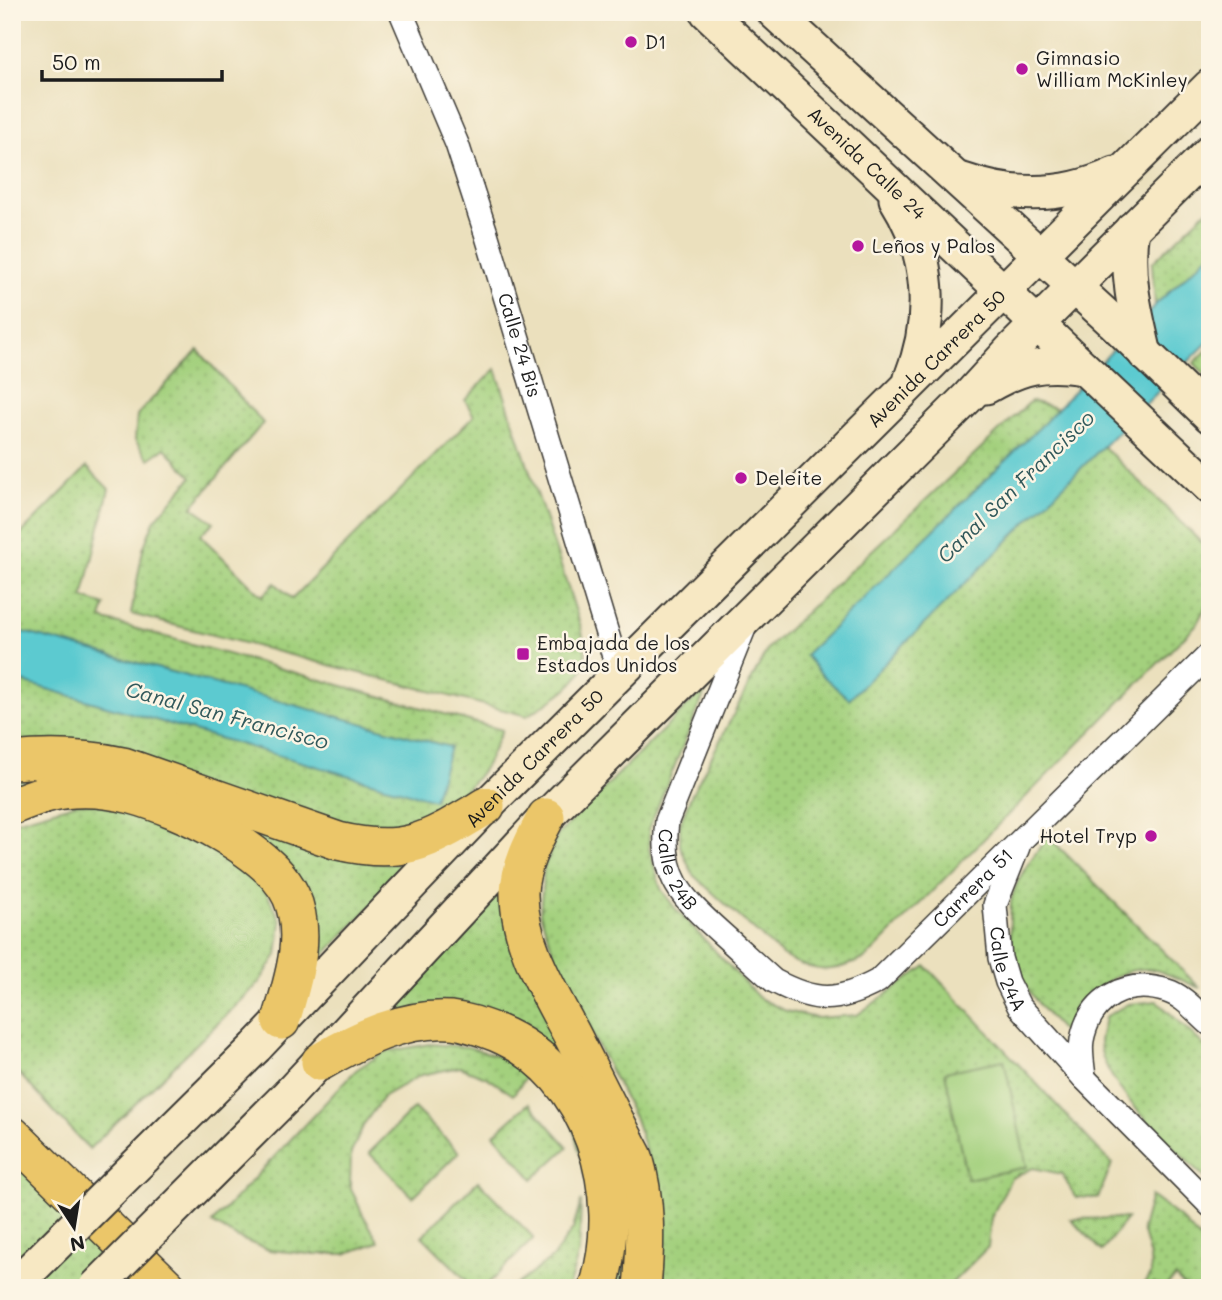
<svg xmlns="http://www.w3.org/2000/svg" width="1222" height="1300" viewBox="0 0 1222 1300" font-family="Mali,sans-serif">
<defs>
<pattern id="grass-dots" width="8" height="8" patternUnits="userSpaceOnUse" patternTransform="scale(1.75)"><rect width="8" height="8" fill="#a3d07d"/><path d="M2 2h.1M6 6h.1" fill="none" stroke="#8cb26b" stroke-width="1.8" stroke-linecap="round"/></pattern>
</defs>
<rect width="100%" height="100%" fill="#fcf5e5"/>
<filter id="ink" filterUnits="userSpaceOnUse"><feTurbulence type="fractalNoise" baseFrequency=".0143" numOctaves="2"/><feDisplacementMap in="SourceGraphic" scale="14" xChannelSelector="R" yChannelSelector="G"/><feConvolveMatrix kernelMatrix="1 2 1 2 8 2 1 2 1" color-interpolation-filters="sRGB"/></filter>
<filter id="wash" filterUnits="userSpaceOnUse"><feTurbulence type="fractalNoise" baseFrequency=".00686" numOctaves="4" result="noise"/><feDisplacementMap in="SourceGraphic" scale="28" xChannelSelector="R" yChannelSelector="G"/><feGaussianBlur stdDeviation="1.57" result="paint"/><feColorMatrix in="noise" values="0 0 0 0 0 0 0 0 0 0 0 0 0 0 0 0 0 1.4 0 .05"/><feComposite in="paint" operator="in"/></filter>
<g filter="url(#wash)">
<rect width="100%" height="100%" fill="#ebe0bd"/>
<g fill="url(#grass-dots)" stroke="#60764c" stroke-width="2">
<polygon points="1210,207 1210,254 1155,305 1152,263"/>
<polygon points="1210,347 1210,380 1194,363"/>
<path d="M198,350L263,423L192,507L214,522L200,535L262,596L275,583L292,599L474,416L465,400L496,369L581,627C583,639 588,654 584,666C576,688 546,703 527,716L131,614L143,549L154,521L192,477L165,448L149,459L135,440L137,415Z"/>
<path d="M1031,401L1056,408L1102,445L1205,546L1210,584L1209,601L1196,625L866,958C833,973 815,974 783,956L693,875L680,846V823L691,796L768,648Z"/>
<path d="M87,467L109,489L83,598L105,605L101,619L502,730C497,741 492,754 486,765C463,801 424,821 386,835L12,746V543Z"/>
<polygon points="708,685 649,828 649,849 661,889 675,908 759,998 786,1011 817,1018 857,1015 926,966 1112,1164 1098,1198 1075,1197 1062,1174 1033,1168 1011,1178 991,1218 988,1247 947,1288 654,1288 664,1215 656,1182 635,1119 560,971 540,913 544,867 558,834"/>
<polygon points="73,768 365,861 410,865 308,972 310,922 211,818 12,795 12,772"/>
<polygon points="78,803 127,807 238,859 262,884 281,921 277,955 258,984 89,1149 12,1066 12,822"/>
<path d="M1048,836L1200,988C1187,983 1161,969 1148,969C1110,968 1079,1002 1064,1033C1030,997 1008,970 1010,919C1011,912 1010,904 1012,897C1018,875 1035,854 1048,836Z"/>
<polygon points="506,885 632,1204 630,1288 613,1288 554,1051 380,1017"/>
<path d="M1157,1001L1210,1051V1183C1180,1153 1101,1086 1100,1043C1100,1035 1104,1025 1105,1017L1128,1004Z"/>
<polygon points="430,1044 468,1047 502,1057 527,1076 513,1095 488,1078 460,1067 421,1075 384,1096 364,1124 351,1153 350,1186 362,1213 379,1242 345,1254 309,1254 269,1250 238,1238 212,1223 356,1070 384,1052"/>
<polygon points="529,1103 568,1147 533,1179 494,1134"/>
<polygon points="414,1108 459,1152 413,1197 369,1153"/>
<polygon points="12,1155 141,1288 29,1288 12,1271"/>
<polygon points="478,1181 534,1238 484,1288 474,1288 422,1236"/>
<polygon points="1151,1196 1180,1218 1210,1250 1210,1288 1186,1288 1175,1277 1164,1288 1160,1288 1154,1283 1149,1288 1141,1288 1151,1273 1150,1257 1142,1229"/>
<polygon points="581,1201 579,1252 568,1288 512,1288 552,1258 573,1229"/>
<polygon points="1127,1218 1102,1251 1071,1219"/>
</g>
<polygon fill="#a3d07d" stroke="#60764c" stroke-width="2" points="1004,1060 1027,1167 967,1179 945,1072"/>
<g fill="#5ccad0" stroke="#3c7376" stroke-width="2">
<polygon points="1210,254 1210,340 849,699 823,676 805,655 1044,423 1155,305"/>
<polygon points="12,629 450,747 434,800 12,679"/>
</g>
</g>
<g filter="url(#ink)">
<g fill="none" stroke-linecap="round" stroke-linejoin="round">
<g stroke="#3b3934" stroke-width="26">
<g id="minor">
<path id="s1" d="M401,12L457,144L486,233L619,673"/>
<path id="s2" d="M745,626L667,821C660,877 682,898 721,933C739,949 756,965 774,981C816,1003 837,1003 878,981L1210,654"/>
<path id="s3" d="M1018,847L995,905L1000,958L1007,982L1019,1006L1084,1078L1210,1205"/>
<path d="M1084,1078C1083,1066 1080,1052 1082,1040C1090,998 1126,978 1167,991C1184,996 1197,1013 1210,1024"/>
</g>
</g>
<g stroke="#3b3934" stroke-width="37">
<g id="secondary">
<path id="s4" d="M707,12L1210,487"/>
<polyline points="774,12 1113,322 1210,416"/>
<path d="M963,180C1014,198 1066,197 1115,174"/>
<path d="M896,199C931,254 935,318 911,378"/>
<path d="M1132,229C1125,272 1135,312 1145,354"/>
<path d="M986,387C1022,366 1043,362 1083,368"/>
<path id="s5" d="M256,1047L486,806L1210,86"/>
<polyline points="289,1094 546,817 969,396 1011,350 1210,152"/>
</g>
</g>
<g stroke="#3b3934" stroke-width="40">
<g id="primary">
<path d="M12,761C51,757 85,758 123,766L338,841C406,857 429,840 486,806"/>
<path d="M12,806C32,798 52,790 74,789C93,788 113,790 132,795C180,808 270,850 291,896C309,936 292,983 281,1021"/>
<path d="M546,817C534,840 520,865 519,892C518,943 550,993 573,1037C593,1077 613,1117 634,1157C647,1201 646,1243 642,1288"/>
<path d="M320,1062C359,1039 404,1017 451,1020C468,1022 481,1027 497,1033C593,1073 627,1195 598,1288"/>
<polyline points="12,1135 168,1288"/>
</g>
</g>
<use href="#minor" stroke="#fff" stroke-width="23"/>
<use href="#secondary" stroke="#f7e8c3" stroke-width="33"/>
<use href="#primary" stroke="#ebc669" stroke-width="37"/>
<g stroke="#3b3934" stroke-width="37" stroke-linecap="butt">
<g id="secondary-bridge">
<polyline points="12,1288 256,1047"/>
<polyline points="95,1288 289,1094"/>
</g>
</g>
<use href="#secondary-bridge" stroke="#f7e8c3" stroke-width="33"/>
</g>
</g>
<g fill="#b5179e" stroke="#fcf5e5" stroke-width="2.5">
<circle cx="631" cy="42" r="7"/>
<circle cx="1022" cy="69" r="7"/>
<circle cx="858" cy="246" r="7"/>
<circle cx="741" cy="478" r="7"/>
<rect x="516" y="647" width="14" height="14" rx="3.5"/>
<circle cx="1151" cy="836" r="7"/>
</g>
<g text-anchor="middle" stroke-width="5" stroke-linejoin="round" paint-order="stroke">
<g font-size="19" fill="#1c1c1c" stroke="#fcf5e5" text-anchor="start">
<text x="645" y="49">D1</text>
<text x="1036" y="65">Gimnasio<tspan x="1036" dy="22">William McKinley</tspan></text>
<text x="872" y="253">Leños y Palos</text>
<text x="755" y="485">Deleite</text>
<text x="537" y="650">Embajada de los<tspan x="537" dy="22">Estados Unidos</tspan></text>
<text x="1137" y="843" text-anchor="end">Hotel Tryp</text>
</g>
<g font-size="19" fill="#1c1c1c" stroke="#fcf5e5">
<text dy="7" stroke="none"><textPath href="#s4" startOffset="220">Avenida Calle 24</textPath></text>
<text dy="7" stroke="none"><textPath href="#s1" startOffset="354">Calle 24 Bis</textPath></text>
<text dy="7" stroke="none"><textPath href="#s5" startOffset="968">Avenida Carrera 50</textPath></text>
<text dy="7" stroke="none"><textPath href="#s5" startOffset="401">Avenida Carrera 50</textPath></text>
<text dy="7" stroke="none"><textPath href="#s2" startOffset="261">Calle 24B</textPath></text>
<text dy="7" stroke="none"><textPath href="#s2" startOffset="656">Carrera 51</textPath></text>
<text dy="7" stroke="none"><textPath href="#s3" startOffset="128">Calle 24A</textPath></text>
</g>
<g font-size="21" font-style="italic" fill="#32595b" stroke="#fcf5e5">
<text transform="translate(1016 487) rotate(-44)" y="7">Canal San Francisco</text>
<text transform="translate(227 716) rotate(15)" y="7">Canal San Francisco</text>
</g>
</g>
<rect width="1222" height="1300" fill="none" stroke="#fcf5e5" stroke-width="42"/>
<g transform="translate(74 1227) rotate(168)" stroke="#fcf5e5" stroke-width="5" paint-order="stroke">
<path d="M0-5L12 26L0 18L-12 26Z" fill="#1c1c1c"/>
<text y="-10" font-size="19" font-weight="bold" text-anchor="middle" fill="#1c1c1c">N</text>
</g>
<path d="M42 70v10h180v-10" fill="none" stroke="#1c1c1c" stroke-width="3.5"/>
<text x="52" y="70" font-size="21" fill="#1c1c1c" stroke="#fcf5e5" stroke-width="5" paint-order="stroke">50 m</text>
</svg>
